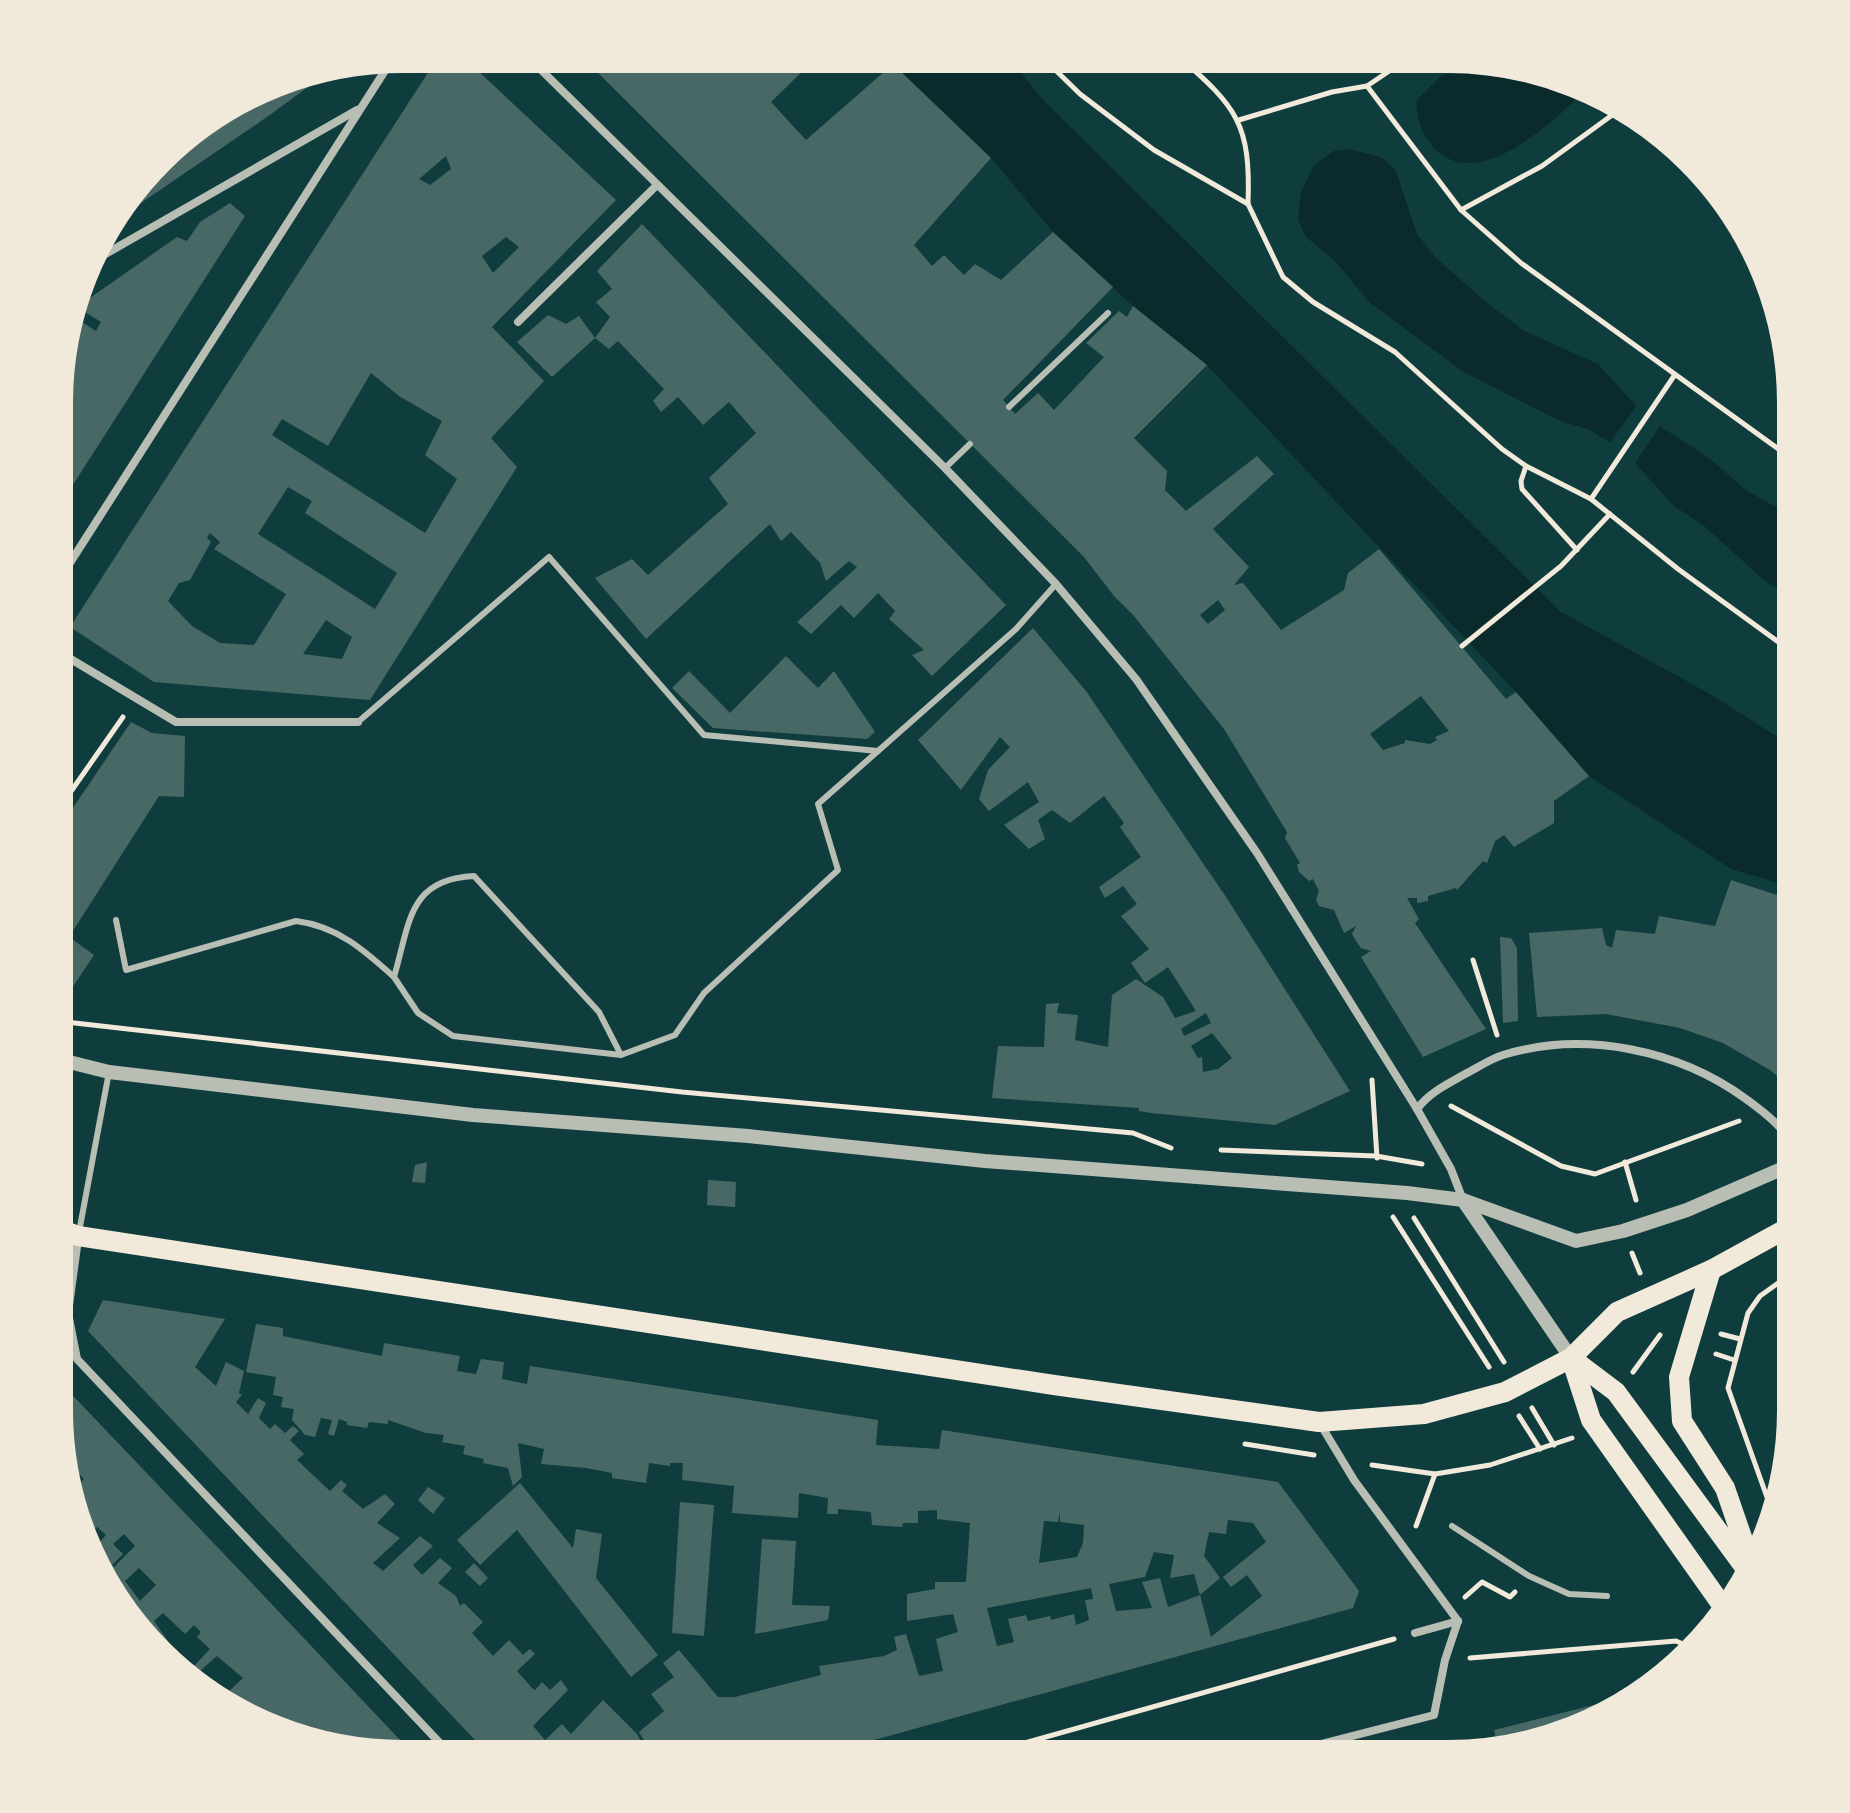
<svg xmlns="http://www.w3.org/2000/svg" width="1850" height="1813" viewBox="0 0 1850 1813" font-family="Cabin,sans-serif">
<rect width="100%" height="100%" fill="#0f3d3e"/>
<g fill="#0a2a2b">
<polygon points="881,55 1008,56 1042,99 1561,612 1710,694 1795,748 1795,888 1731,869 1589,776 1516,692 1207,365 1133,306 1053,232 991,158"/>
<path d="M1495,58L1586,89C1555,121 1480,192 1436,150C1423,137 1415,119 1417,100L1441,76Z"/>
<polygon points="1348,149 1381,157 1396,171 1417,234 1436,258 1487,303 1524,331 1598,364 1647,418 1708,457 1747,491 1795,517 1795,600 1764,580 1703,525 1674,506 1625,452 1590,430 1558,420 1464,372 1370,303 1336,262 1305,236 1298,219 1301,192 1314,165 1334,151"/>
</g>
<polygon fill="#0f3d3e" points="1638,403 1662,423 1633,466 1608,446"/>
<g fill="#486865" fill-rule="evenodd">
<path d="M440,54H460L616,200L492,327L544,381L491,438L517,467L370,700L154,682L70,627ZM446,156L451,169L430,185L419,179ZM506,237L519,247L493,273L482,256ZM371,373L399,396L442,421L425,455L457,479L425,533L272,435L282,419L328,446ZM288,487L312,501L305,513L397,573L375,609L258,534ZM210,533L220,542L214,549L286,594L254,645L220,643L192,626L168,601L179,583L190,580L211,542L207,538ZM326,620L352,637L342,659L303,654Z"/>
<path d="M579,54L718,55L724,62L730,55H757L762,59L765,55H819L771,102L806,140L893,64L991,158L914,245L932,266L944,255L964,275L975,264L1001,280L1053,232L1113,287L1003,400L1015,414L1038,393L1054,410L1104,357L1086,343L1119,311L1127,317L1133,306L1207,365L1134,438L1167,471L1165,490L1186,511L1257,456L1274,474L1213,529L1249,567L1234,585L1243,583L1281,630L1344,590L1348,573L1379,549L1506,699L1516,692L1589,776L1554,801V823L1514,847L1504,835L1495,841L1487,863L1483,861L1457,890L1456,888L1428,896V901L1417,903V898H1407L1419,919L1415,923L1486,1029L1423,1057L1361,957L1371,951L1361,948L1356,941L1352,934L1356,926L1344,933L1334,910L1319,906L1316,900L1319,891L1313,879L1309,881L1299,872L1297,865L1300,863L1285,838L1287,832L1224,729L1134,616L1114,596L1084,557ZM1218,600L1225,610L1208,624L1200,615ZM1421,696L1449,731L1435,737L1437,740L1430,744L1405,740V743L1383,750L1370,734Z"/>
<polygon points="338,65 267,117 100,231 173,140 291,73"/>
<polygon points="230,203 245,216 60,505 61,336 69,314 96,331 101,322 77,307 177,237 187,241 200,222"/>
<polygon points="642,224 1006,605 932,676 912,655 924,650 889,619 895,611 878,593 854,618 841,605 811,634 797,622 857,567 849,561 826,581 820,563 791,532 781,541 770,524 646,639 595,578 632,559 648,575 728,504 709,478 756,433 729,402 703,425 678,397 661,412 653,401 664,389 618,341 609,349 595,338 552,377 517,342 548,315 566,324 579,316 595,338 610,317 596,302 612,289 597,271"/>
<path d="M1033,628L1086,691L1226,897L1350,1091L1275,1125L1151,1113L1139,1111V1108L992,1098L998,1046L1044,1047L1046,1004L1059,1003L1057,1013L1078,1015L1075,1040L1108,1047L1112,995L1136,979L1163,997L1175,1018L1196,1011L1168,967L1145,983L1131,963L1149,949L1121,916L1137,904L1123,886L1105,898L1099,887L1141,857L1120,827L1124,823L1104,796L1070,823L1052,810L1038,820L1045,839L1029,849L1004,825L1039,802L1028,782L989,811L979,799L988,770L1010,747L1000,737L961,790L918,740ZM1206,1013L1211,1023L1184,1036L1181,1029ZM1212,1033L1232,1058L1218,1069L1203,1072L1202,1057L1198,1058L1191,1046Z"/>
<polygon points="786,656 818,688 834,671 875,732 867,739 713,728 672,688 689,671 730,713"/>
<polygon points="131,722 152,733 185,736 184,797 159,796 69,937 94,955 64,1000 57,995 58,830"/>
<polygon points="1731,880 1795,901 1795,1091 1770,1070 1723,1043 1680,1028 1606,1014 1537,1017 1529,933 1602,928 1606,945 1612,948 1616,930 1655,934 1659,916 1715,926"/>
<polygon points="1500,937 1511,938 1517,948 1518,1021 1503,1023"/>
<polygon points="427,1162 425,1183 412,1182 415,1165"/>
<polygon points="708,1180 736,1182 735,1207 707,1205"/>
<polygon points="103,1300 225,1319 195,1367 216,1386 226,1362 244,1371 239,1393 242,1395 236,1402 248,1414 258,1398 266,1403 259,1418 270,1429 275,1424 285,1433 293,1426 299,1431 290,1440 304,1454 297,1460 330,1491 341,1480 347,1485 342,1491 363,1509 385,1494 395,1504 377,1523 400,1538 373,1563 383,1571 420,1536 433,1546 413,1565 422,1575 440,1558 452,1568 438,1583 456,1596 460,1606 464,1603 483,1622 472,1633 493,1656 509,1640 523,1655 530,1649 535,1654 517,1671 532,1688 535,1690 542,1682 550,1690 561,1680 568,1690 533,1726 545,1740 562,1724 571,1734 603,1700 637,1734 650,1758 492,1758 88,1331"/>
<path d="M256,1324L283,1328V1336L382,1356L384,1343L460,1356L457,1371L476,1374L481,1359L504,1362L502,1379L527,1384L530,1366L878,1420L876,1445L939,1449L942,1430L1278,1482L1359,1591L1353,1608L809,1758H655L639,1732L664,1711L651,1694L674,1677L663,1663L679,1650L718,1697H735L821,1675L819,1666L884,1656L897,1650L894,1637L906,1634L919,1676L943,1671L936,1639L958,1632L953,1614L907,1621V1594L935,1589V1582H966L970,1523L937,1519V1510L918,1511V1523H903L902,1527L872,1525L871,1512L838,1509V1514H827L828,1498L799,1493L798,1518L732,1513L734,1486L682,1480L683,1463H670V1466L649,1463L646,1483L612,1478V1473L586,1468L541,1464L544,1449L518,1443L522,1477L513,1486L508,1468L483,1463L484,1459L463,1454L465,1446L442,1442L444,1435L426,1433L388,1420V1424L369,1422L367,1428L347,1425V1422L339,1419L334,1436L328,1434L332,1420L321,1418L315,1437L305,1435L292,1420L294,1409L281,1407L283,1397L273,1395L276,1377L246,1372ZM1060,1512V1522L1084,1525L1083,1543L1077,1557L1039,1563L1044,1521L1058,1522ZM1228,1520L1253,1523L1266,1542L1223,1577L1231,1587L1247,1575L1262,1596L1211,1637L1200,1595L1168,1607L1160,1578L1142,1582L1152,1608L1116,1611L1109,1584L1145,1577L1154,1552L1174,1555L1170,1578L1194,1574L1200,1595L1220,1578L1204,1556L1209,1532L1226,1534ZM1091,1588L1093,1599L1085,1600L1089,1620L1076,1625L1074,1614L1051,1620L1050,1616L1028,1621L1026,1615L1008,1619L1014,1642L997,1646L987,1608Z"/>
<path d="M57,1379L264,1596L417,1758H381L268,1728L274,1721L264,1710L258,1716L247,1705L237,1714L213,1694L222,1686L227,1693L243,1678L217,1656L200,1671L193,1667L210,1649L197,1637L201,1632L194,1625L185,1634L163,1613L154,1621L192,1676L126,1623L93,1560L103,1552L98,1544L106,1535L97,1527L88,1536L73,1522L67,1495L84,1479L66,1460L61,1464L55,1432ZM124,1534L135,1546L114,1567L112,1565L123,1554L113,1544ZM139,1568L156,1585L140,1601L125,1581Z"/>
<polygon points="520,1483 573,1548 576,1529 602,1534 596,1578 658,1655 631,1677 517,1530 480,1565 457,1540"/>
<polygon points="428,1487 445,1498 433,1514 418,1500"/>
<polygon points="680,1502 714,1505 704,1636 672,1633"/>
<polygon points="762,1539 796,1541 792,1605 830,1606 828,1620 755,1634"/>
<polygon points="474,1563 488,1578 480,1586 465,1572"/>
<polygon points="1653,1690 1580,1733 1499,1751 1494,1730"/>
</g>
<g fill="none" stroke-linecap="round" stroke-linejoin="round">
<g stroke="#f1e9da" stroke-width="5">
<polyline points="1041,56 1080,94 1154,150 1248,204 1283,277 1313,302 1395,352 1502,449 1526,466 1591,499 1678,569 1795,654"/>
<path d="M1178,56C1237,107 1251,124 1248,204"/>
<polyline points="1367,86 1461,210 1521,263 1795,461"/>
<polyline points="1239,120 1332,92 1367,86 1410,57"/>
<polyline points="1461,210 1542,166 1626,105"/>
<polyline points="1526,466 1521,481 1522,489 1577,550"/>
<polyline points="1591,499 1674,376"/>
<polyline points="1462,646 1561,566 1610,514"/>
<polyline points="58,746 58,741"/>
<polyline points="58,810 123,717"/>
<polyline points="1473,960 1497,1035"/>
<polyline points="57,1021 682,1092 1133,1133 1171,1148"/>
<polyline points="1372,1080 1377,1158"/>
<polyline points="1451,1106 1561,1166 1595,1174 1739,1121"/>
<polyline points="1221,1150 1376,1156 1422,1164"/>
<polyline points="1625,1162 1636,1200"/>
<polyline points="1393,1217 1489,1367"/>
<polyline points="1414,1218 1504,1362"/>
<polyline points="1632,1253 1640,1273"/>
<polyline points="1721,1334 1740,1339"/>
<polyline points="1716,1354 1734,1360"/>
<polyline points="1633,1372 1660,1335"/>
<polyline points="1532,1408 1554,1445"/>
<polyline points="1519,1416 1540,1449"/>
<polyline points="1245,1444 1314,1455"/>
<polyline points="1372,1465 1435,1474 1490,1465 1572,1438"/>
<polyline points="1773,1514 1728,1388 1748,1313 1760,1296 1795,1271"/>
<polyline points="1416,1526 1435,1474"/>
<polyline points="1465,1597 1482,1582 1510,1597 1515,1592"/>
<polyline points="1470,1658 1676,1641 1692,1648"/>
<polyline points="971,1758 1394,1639"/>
</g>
<g stroke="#b8beb3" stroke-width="6">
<polyline points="1009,407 1108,313"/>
<polyline points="945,468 970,444"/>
<polyline points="358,722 549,557 704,735 878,751 1016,629 1056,584"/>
<path d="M116,920L126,970L296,921C337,926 364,950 394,977"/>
<path d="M621,1055L599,1012L474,876C408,879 410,923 394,977L418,1013L453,1036L621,1055L675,1035L704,993L838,870L818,804L878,751"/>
<polyline points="79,1232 109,1072"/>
<polyline points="1452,1526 1529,1576 1569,1594 1607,1596"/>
</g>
<g stroke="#b8beb3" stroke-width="8">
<polyline points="525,54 945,468 1056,584 1136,679 1257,853 1417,1109 1451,1169 1463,1200"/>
<polyline points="88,264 357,110"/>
<polyline points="518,322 657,185"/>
<polyline points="59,580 395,55"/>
<polyline points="59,652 176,722 358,722"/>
<path d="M1417,1109C1430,1092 1446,1085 1465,1074C1477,1068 1490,1059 1503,1055C1585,1030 1679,1050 1746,1099C1764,1112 1788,1130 1795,1152"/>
<polyline points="78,1239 68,1313 77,1359 454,1758"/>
<polyline points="1319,1422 1354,1480 1458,1621"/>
<polyline points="1415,1633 1458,1621"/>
<polyline points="1267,1758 1434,1715 1445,1660 1458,1621"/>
</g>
<g stroke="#b8beb3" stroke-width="14">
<polyline points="57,1059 109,1072 473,1115 748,1136 985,1161 1407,1193 1463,1200 1576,1241 1623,1231 1687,1210 1795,1163"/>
<polyline points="1463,1200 1571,1358"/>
</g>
<g stroke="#f1e9da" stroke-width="20">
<polyline points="56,1228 78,1236 1054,1385 1319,1422 1424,1414 1505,1392 1571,1358 1617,1312 1711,1270 1795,1224"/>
<polyline points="1711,1270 1679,1377 1682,1421 1725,1488 1754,1572"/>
<polyline points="1571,1358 1591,1420 1724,1608"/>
<polyline points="1571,1358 1616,1392 1746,1569"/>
</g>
</g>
<path d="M0 0H1850V1813H0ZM403 68H1447A335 335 0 0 1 1782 403V1410A335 335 0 0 1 1447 1745H403A335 335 0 0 1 68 1410V403A335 335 0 0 1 403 68Z" fill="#f1e9da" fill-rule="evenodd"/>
<path fill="none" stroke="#f1e9da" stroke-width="10" d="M403 68H1447A335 335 0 0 1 1782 403V1410A335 335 0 0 1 1447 1745H403A335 335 0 0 1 68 1410V403A335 335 0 0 1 403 68Z"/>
</svg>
